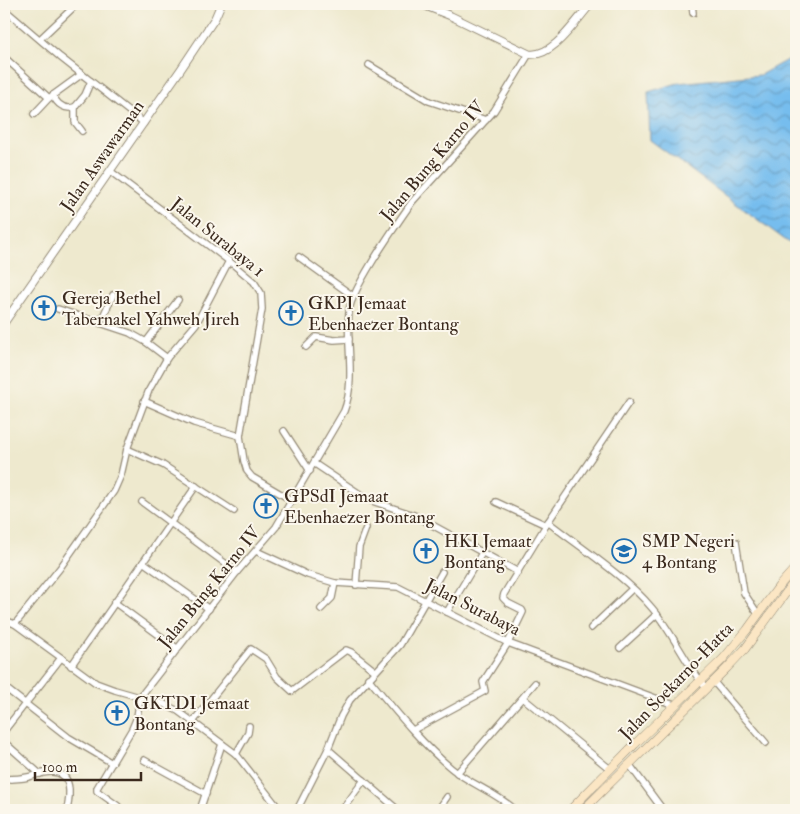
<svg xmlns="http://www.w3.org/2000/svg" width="800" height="814" viewBox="0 0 800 814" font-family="'IM FELL Double Pica',serif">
<defs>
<pattern id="water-waves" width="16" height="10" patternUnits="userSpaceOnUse" patternTransform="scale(1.25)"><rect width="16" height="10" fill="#76bdee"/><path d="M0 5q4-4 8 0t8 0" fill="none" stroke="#629ac0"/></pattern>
</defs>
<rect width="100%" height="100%" fill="#fbf7ec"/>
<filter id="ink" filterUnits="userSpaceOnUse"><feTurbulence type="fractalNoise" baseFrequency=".02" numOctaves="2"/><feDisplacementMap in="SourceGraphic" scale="10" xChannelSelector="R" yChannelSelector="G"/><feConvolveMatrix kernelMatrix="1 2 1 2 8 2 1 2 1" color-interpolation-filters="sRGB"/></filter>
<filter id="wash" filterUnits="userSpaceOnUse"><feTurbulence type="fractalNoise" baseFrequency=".0096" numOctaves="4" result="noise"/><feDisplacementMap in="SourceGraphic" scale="20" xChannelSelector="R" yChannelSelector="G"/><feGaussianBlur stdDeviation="1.12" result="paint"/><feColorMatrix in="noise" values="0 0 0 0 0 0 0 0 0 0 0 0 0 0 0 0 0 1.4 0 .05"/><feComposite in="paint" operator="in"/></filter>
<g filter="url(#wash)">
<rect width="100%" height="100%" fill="#eee9ce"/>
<polygon fill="url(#water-waves)" stroke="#587486" points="796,55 796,248 650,140 648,92 678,83 760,75"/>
</g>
<g filter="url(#ink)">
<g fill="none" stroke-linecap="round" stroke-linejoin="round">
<g stroke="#948a76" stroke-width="8">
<g id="minor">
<polyline points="692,4 693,13"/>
<polyline points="4,9 60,57 144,123"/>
<polyline points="40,39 77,4"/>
<polyline points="4,57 49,98 82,74"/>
<polyline points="369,65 429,101 486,120"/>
<path d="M53,95C57,105 65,110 75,107"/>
<polyline points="34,114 49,98"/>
<polyline points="82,131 75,122 75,107 85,95 91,81"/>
<polyline points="110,171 229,261 254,282 261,293 262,309 240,436 244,461 247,471 252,477 293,501"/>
<polyline points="299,257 353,296"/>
<polyline points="58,309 130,333 146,342 167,358"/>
<polyline points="100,323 113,295"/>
<polyline points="146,342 178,300"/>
<polyline points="306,347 316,337 334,340 349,339"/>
<polyline points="144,401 194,423 240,436"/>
<polyline points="284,431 310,471"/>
<polyline points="127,449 163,465 234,511"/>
<polyline points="315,464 369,500 414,515 518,572"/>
<polyline points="142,502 237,572"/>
<polyline points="496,502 546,525"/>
<polyline points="548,522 629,402"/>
<polyline points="736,542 744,593 758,614"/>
<polyline points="256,551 308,575 335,583 398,587 508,643 674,705"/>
<polyline points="143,562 209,609"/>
<polyline points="356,585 359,547 366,528"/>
<polyline points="114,602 178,649"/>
<polyline points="321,609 332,598 335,583"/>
<polyline points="447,612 482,553"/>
<polyline points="4,620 15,624 96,683 115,690 164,704 178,711 236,754 280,810"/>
<polyline points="15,624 60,568 114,491 121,475 127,449 149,390 167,358 196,324 229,261"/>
<polyline points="591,628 632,589"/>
<polyline points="620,648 657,614"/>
<polyline points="71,666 196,486"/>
<path d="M368,678C394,709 420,742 451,768C471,785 496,792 515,810"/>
<polyline points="713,681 766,743"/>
<polyline points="4,687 68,737 112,763"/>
<polyline points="523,698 610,769"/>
<polyline points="192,723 251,649 266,659 277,677 292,691 346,650 351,652 375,671"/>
<path d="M413,730L485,691L483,682L508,643L523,612L522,610L508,603L503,598L504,594L548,522C581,548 625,576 652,608C673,633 685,663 706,688"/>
<polyline points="4,731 61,658"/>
<polyline points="4,742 40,774"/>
<polyline points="328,749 398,810"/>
<polyline points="236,754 248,733 249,726"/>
<polyline points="144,760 206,794"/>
<polyline points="629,764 663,810"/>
<polyline points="457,773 535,683"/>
<path d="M4,779C12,779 20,779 28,777C36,775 43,772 52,772C73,772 70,796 67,810"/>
<path d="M119,810L118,806L97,791V788L132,729L137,717L140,697L237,572L276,527L344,411C356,380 346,344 349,312C350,290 398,222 412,202L494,111L529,54"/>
<polyline points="200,810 222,744"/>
<polyline points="297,810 328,749 341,716 350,700 400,645 442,572"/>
<polyline points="342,810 364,780"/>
<polyline points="438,810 447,797"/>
</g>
</g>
<g stroke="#948a76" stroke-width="9">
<g id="tertiary">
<path d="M421,4L451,16L529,54C553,58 576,20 591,4"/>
<polyline points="4,323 181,69 215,18 221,4"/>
</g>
</g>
<g stroke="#948a76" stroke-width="9">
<g id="secondary">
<polyline points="570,810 635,744 723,659 747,630 779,586 796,567"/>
<polyline points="583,810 727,668 745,649 796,579"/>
</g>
</g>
<use href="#minor" stroke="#fff" stroke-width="5.5"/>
<use href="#tertiary" stroke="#fff" stroke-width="7"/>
<use href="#secondary" stroke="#fbe6c4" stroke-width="8"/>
</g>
</g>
<defs>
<g id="church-ring" transform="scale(1.25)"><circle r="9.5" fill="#fbf7ec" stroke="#1f6fb2" stroke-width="1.5"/><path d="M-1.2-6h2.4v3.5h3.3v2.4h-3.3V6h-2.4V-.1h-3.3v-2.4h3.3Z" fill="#1f6fb2"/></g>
<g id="school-ring" transform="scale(1.25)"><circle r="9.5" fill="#fbf7ec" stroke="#1f6fb2" stroke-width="1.5"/><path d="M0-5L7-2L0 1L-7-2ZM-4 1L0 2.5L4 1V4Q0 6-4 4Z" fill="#1f6fb2"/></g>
</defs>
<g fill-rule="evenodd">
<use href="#church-ring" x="44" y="308"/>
<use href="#church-ring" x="291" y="313"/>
<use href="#church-ring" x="266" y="506"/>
<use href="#church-ring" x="426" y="551"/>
<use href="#school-ring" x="624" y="551"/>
<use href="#church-ring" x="117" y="713"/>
</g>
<g text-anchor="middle" stroke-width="4" stroke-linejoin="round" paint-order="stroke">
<g font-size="18" fill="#3b2a1e" stroke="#fbf7ec">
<text transform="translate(102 156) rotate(-55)" y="6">Jalan Aswawarman</text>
<text transform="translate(432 161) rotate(-50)" y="6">Jalan Bung Karno IV</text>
<text transform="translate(218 237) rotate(39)" y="6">Jalan Surabaya 1</text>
<text transform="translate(209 587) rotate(-51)" y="6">Jalan Bung Karno IV</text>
<text transform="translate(473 607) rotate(27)" y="6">Jalan Surabaya</text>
<text transform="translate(676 681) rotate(-46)" y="6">Jalan Soekarno-Hatta</text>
</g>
<g font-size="18" fill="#3b2a1e" stroke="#fbf7ec" text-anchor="start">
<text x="62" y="304">Gereja Bethel<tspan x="62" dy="21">Tabernakel Yahweh Jireh</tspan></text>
<text x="308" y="309">GKPI Jemaat<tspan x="308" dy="21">Ebenhaezer Bontang</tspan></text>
<text x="284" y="502">GPSdI Jemaat<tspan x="284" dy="21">Ebenhaezer Bontang</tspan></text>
<text x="444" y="547">HKI Jemaat<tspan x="444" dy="21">Bontang</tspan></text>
<text x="642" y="547">SMP Negeri<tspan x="642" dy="21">4 Bontang</tspan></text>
<text x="134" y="709">GKTDI Jemaat<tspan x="134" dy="21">Bontang</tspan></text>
</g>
</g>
<rect width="800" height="814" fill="none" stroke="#fbf7ec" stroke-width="20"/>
<path d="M35 772v8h106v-8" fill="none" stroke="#3b2a1e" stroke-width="2.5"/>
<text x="42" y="772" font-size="15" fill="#3b2a1e" stroke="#fbf7ec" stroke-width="4" paint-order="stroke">100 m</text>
</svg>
